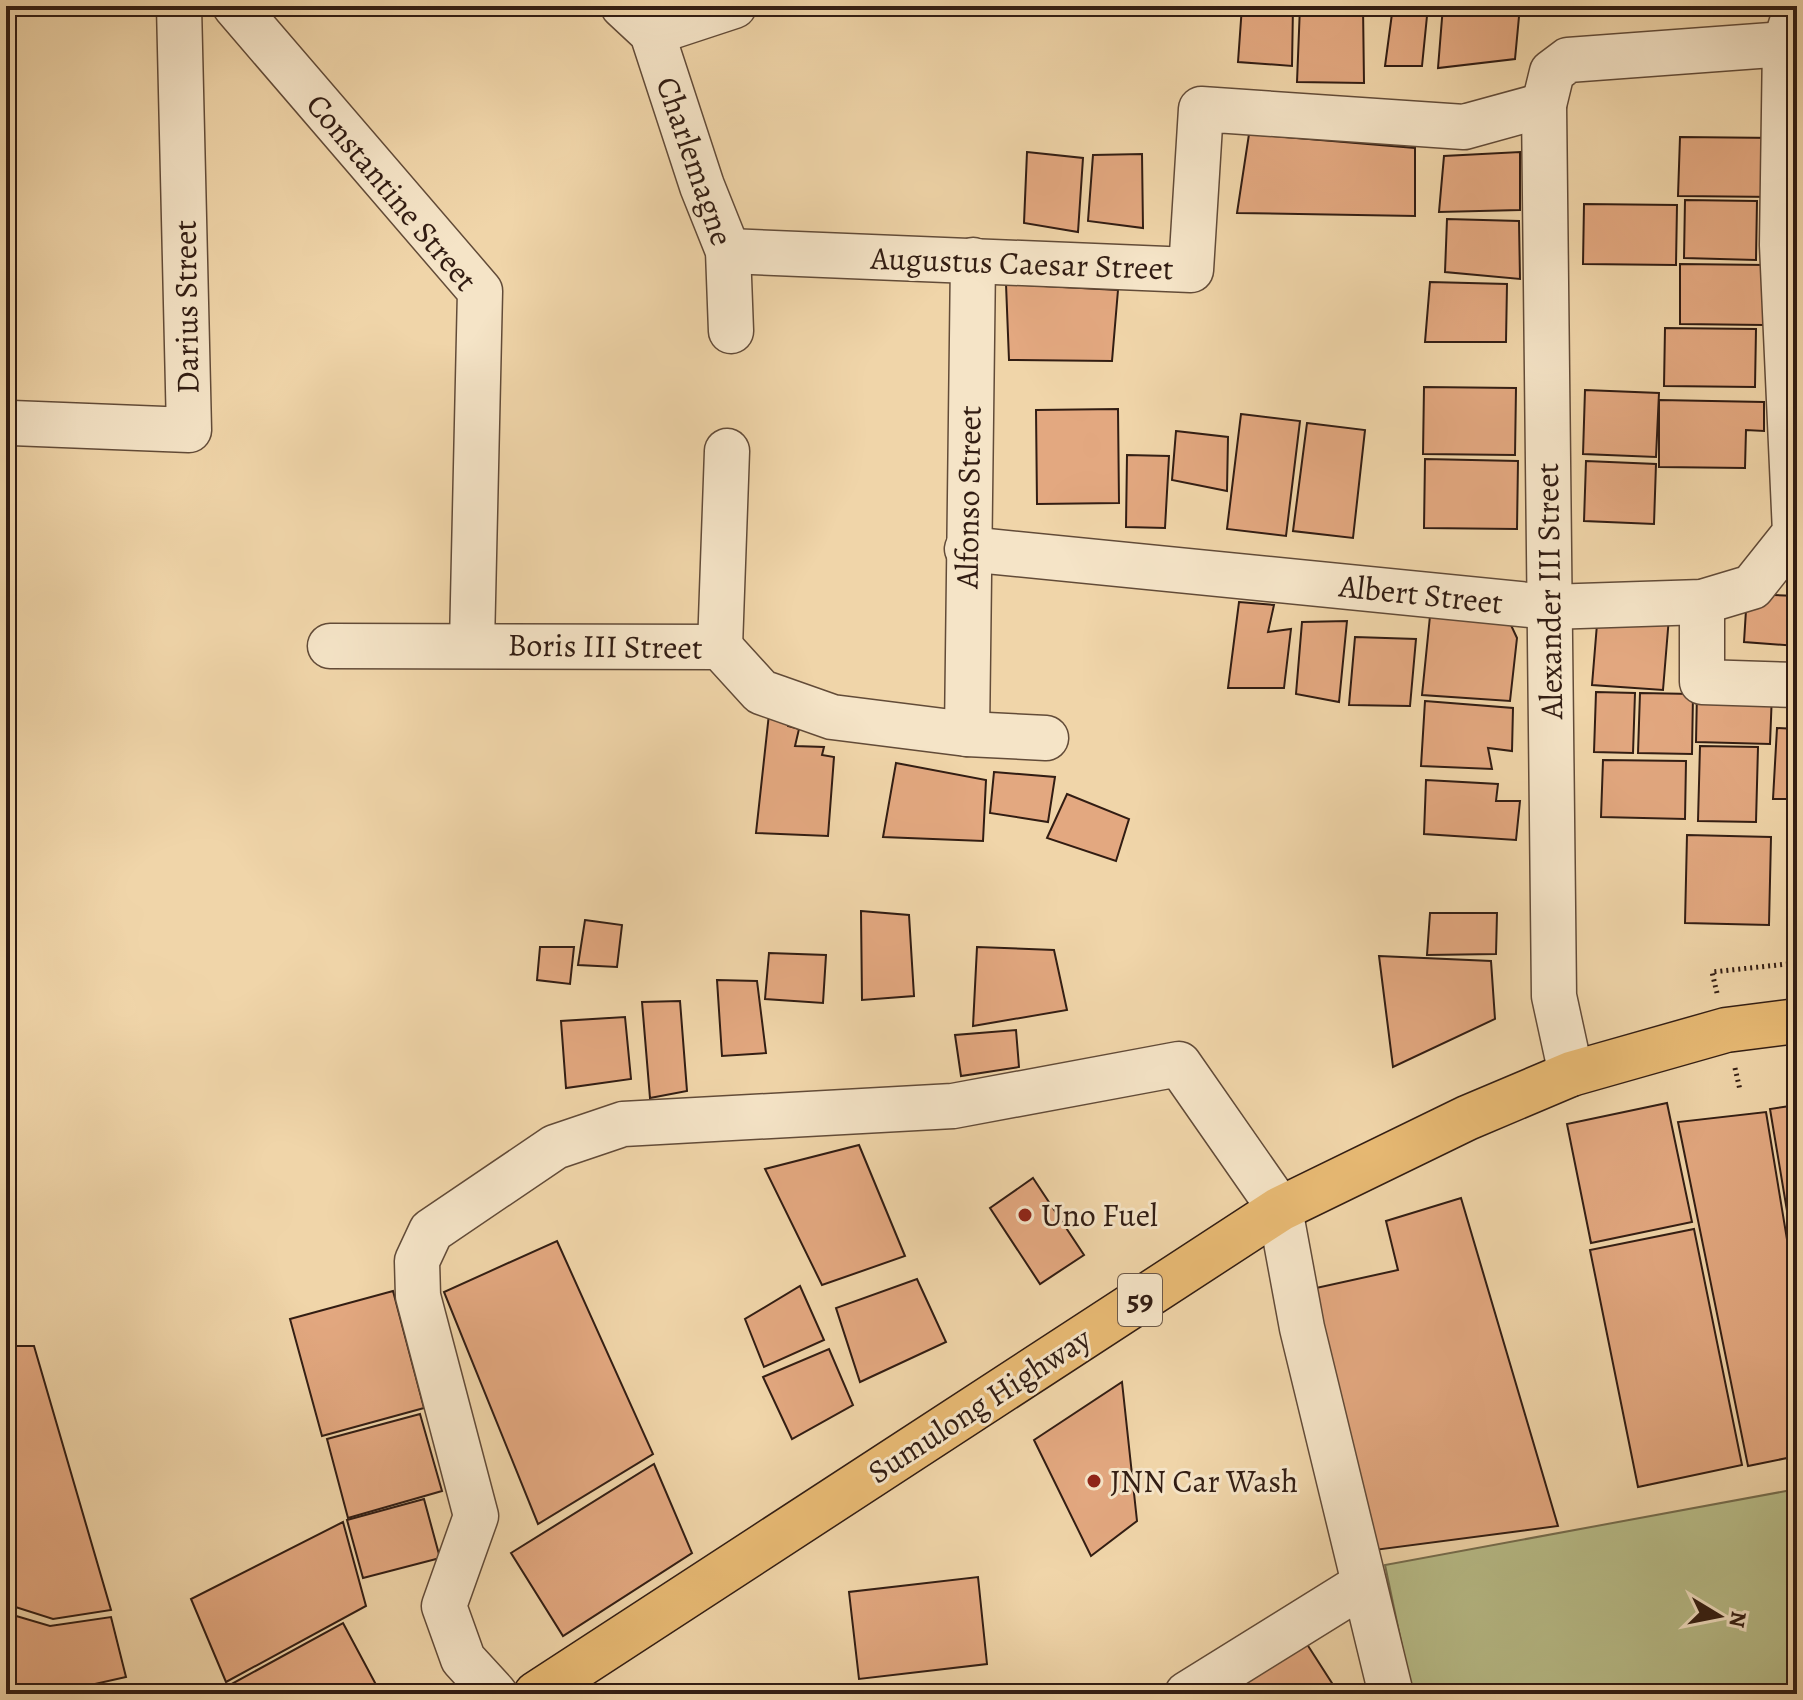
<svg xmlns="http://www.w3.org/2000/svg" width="1803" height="1700" viewBox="0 0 1803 1700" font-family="Alegreya,serif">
<rect width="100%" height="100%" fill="#f0d5a9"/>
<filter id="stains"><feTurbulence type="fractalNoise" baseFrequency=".0025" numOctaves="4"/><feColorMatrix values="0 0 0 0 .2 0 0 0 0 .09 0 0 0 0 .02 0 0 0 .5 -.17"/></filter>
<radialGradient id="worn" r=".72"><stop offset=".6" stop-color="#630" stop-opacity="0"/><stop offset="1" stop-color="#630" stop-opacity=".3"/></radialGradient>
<polygon fill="#b8bd89" stroke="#756d4e" stroke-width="2" points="1797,1489 1797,1694 1412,1694 1385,1565"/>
<g fill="#e3a880" stroke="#321d13" stroke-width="2">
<polygon points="1242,6 1293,6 1292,66 1238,62"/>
<polygon points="1300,6 1345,6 1344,10 1363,6 1364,83 1297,82"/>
<polygon points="1393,6 1428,6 1422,66 1385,66"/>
<polygon points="1443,6 1520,6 1515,59 1438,68"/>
<polygon points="1539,6 1611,6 1611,10 1540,11"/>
<polygon points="1620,6 1681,6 1681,13 1621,15"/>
<polygon points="1249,134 1415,148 1415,216 1237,213"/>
<polygon points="1680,137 1778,138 1777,197 1678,196"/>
<polygon points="1027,152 1083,158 1078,232 1024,223"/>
<polygon points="1520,152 1520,210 1439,212 1444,156"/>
<polygon points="1142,154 1143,228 1088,221 1093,155"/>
<polygon points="1685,200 1757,201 1756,260 1684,258"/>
<polygon points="1584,204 1677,205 1676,265 1583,264"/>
<polygon points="1447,219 1519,221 1520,279 1445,272"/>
<polygon points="1680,264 1766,265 1764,325 1680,324"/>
<polygon points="1430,282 1507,284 1506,342 1425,342"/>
<polygon points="1006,284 1118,290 1112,361 1009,360"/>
<polygon points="1665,328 1756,329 1755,387 1664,386"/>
<polygon points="1424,387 1516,388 1515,455 1423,454"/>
<polygon points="1585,390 1659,393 1656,457 1583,454"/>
<polygon points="1659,400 1764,402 1764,431 1746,430 1745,468 1659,467"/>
<polygon points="1118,409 1119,503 1037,504 1036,410"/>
<polygon points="1241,414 1300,421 1286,536 1227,529"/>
<polygon points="1307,423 1365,430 1353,538 1293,531"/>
<polygon points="1176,431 1228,437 1227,491 1172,480"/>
<polygon points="1127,455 1169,456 1165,528 1126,527"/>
<polygon points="1425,459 1518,461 1517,529 1424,528"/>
<polygon points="1586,461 1656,464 1654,524 1584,521"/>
<polygon points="1747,594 1797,596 1797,646 1744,642"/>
<polygon points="1239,602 1274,605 1268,632 1291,629 1284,688 1228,688"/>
<polygon points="1598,612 1669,617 1663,690 1592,685"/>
<polygon points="1430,616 1510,623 1517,638 1510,701 1422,695"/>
<polygon points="1347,621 1339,702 1296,694 1302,622"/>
<polygon points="1355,637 1416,639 1410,706 1349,705"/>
<polygon points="1596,692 1635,693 1633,753 1594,752"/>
<polygon points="1697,692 1772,693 1770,744 1696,742"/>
<polygon points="1640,693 1693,694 1692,754 1638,753"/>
<polygon points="1425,701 1513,708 1512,751 1488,748 1492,769 1421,766"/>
<polygon points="769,714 788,718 788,726 799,729 795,746 824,747 822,755 834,757 828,836 756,833"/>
<polygon points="1777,728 1797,729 1797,799 1773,799"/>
<polygon points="1700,746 1758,747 1756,822 1698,821"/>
<polygon points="1603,760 1686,761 1685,819 1601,817"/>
<polygon points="896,763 986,780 983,841 883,837"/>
<polygon points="994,772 1055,777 1048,822 990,813"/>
<polygon points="1426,780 1498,784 1496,801 1520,801 1516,840 1424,834"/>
<polygon points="1067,794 1129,819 1116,861 1047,838"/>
<polygon points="1687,835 1771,837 1769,925 1685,923"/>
<polygon points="861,911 909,915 914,996 862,1000"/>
<polygon points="1430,913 1497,913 1496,954 1427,955"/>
<polygon points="585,920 622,925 617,967 578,965"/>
<polygon points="540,947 574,947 570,984 537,980"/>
<polygon points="977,947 1054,950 1067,1010 973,1026"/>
<polygon points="769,953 826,955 823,1003 765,999"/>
<polygon points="1379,956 1491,961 1495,1019 1393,1067"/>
<polygon points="717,980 757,981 766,1053 722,1056"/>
<polygon points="680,1001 687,1091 650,1098 642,1002"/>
<polygon points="625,1017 631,1079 566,1088 561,1021"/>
<polygon points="1016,1030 1019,1067 961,1076 955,1035"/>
<polygon points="1667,1103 1692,1222 1591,1243 1567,1124"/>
<polygon points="1797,1105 1797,1233 1791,1235 1770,1109"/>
<polygon points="1766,1112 1797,1300 1797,1456 1748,1466 1678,1122"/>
<polygon points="859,1145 905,1256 822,1285 765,1169"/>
<polygon points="1033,1178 1084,1255 1040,1284 990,1208"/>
<polygon points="1461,1198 1558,1526 1367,1551 1307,1290 1398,1270 1386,1221"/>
<polygon points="1694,1229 1742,1465 1638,1487 1590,1250"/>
<polygon points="1797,1235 1797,1273 1791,1236"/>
<polygon points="557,1241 653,1454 538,1524 444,1292"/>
<polygon points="917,1279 946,1342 860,1382 836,1308"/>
<polygon points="800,1286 824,1340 764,1367 745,1319"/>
<polygon points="393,1291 424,1408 322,1436 290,1319"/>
<polygon points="8,1346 34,1346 111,1610 53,1619 6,1604"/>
<polygon points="829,1349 853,1405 792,1439 763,1377"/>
<polygon points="1122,1382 1137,1521 1091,1556 1034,1440"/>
<polygon points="420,1414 442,1491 348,1518 327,1439"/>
<polygon points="654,1464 692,1553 563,1636 511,1553"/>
<polygon points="424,1499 440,1558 363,1578 347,1520"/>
<polygon points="343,1522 366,1606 226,1682 191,1599"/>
<polygon points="978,1577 987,1664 859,1679 849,1592"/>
<polygon points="6,1613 50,1626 111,1617 126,1677 68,1690 68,1694 6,1694"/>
<polygon points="343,1623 381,1694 218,1694 217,1692"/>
<polygon points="1303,1638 1339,1694 1217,1694"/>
</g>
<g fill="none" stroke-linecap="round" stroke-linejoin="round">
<g stroke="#624b38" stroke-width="47">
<g id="minor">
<polyline points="235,6 480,291 472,644"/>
<polyline points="623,6 652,33 702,186 728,251 731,331"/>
<polyline points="652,33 734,6"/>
<polyline points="728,251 1191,270 1201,109 1464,127 1544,105"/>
<polyline points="12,423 189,430 179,6"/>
<polyline points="967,549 1549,607 1702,602 1752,587 1795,533 1782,245 1785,44 1797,6"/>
<polyline points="1702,602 1702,682 1797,685"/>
<polyline points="330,646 720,647 761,692 832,717 967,734 1046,738"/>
<polyline points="720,647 727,451"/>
<polyline points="967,734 973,260"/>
<polyline points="1571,1074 1554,996 1544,105 1552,72 1568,60 1785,44"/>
<polyline points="495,1694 463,1659 444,1606 476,1516 418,1296 417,1261 431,1231 555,1147 623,1124 953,1106 1179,1064 1280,1209 1302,1328 1391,1694"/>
<polyline points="1187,1694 1364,1584"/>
</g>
</g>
<g stroke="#321d13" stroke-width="47">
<polyline id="major" points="536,1694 1280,1209 1467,1118 1571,1074 1726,1030 1797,1021"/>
</g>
<g stroke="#321d13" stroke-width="5" stroke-dasharray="2 4" stroke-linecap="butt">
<polyline points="1717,993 1712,972 1797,963"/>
<polyline points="1735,1068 1740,1090"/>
</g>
<use href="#minor" stroke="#f5e4c7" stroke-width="44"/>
<use href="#major" stroke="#e8ba74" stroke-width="44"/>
</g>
<g fill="#8f2418" stroke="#f5e4c7" stroke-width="3">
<circle cx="1025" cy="1215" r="8"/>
<circle cx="1094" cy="1481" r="8"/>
</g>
<g text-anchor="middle" stroke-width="6" stroke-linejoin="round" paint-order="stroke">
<rect fill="#f5e4c7" stroke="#6c5949" stroke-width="2" x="1118" y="1274" width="44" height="52" rx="6"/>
<g font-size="30" font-weight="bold" fill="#321d13">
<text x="1140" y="1310">59</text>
</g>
<g font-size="32" fill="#321d13" stroke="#f5e4c7">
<text transform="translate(695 161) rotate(71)" y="11">Charlemagne</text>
<text transform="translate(392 192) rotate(50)" y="11">Constantine Street</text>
<text transform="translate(1022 263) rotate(2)" y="11">Augustus Caesar Street</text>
<text transform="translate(186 307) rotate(-91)" y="11">Darius Street</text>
<text transform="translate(968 497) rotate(-89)" y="11">Alfonso Street</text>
<text transform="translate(1549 591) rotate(-91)" y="11">Alexander III Street</text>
<text transform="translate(1421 594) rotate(6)" y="11">Albert Street</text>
<text transform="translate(605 646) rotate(1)" y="11">Boris III Street</text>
<text transform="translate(979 1405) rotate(-33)" y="11">Sumulong Highway</text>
</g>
<g font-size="32" fill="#321d13" stroke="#f5e4c7" text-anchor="start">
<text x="1041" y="1226">Uno Fuel</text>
<text x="1110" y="1492">JNN Car Wash</text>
</g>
</g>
<rect width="1803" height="1700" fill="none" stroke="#f0d5a9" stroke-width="32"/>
<rect x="8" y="8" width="1787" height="1684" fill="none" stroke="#321d13" stroke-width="4"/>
<rect x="16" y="16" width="1771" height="1668" fill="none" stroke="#321d13" stroke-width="2"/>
<g transform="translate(1719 1616) rotate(100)" stroke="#f5e4c7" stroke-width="6" paint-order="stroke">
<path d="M0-6L14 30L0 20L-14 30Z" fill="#321d13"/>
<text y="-12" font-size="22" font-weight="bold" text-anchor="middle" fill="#321d13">N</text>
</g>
<rect width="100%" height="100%" filter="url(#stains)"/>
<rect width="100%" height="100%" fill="url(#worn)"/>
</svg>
